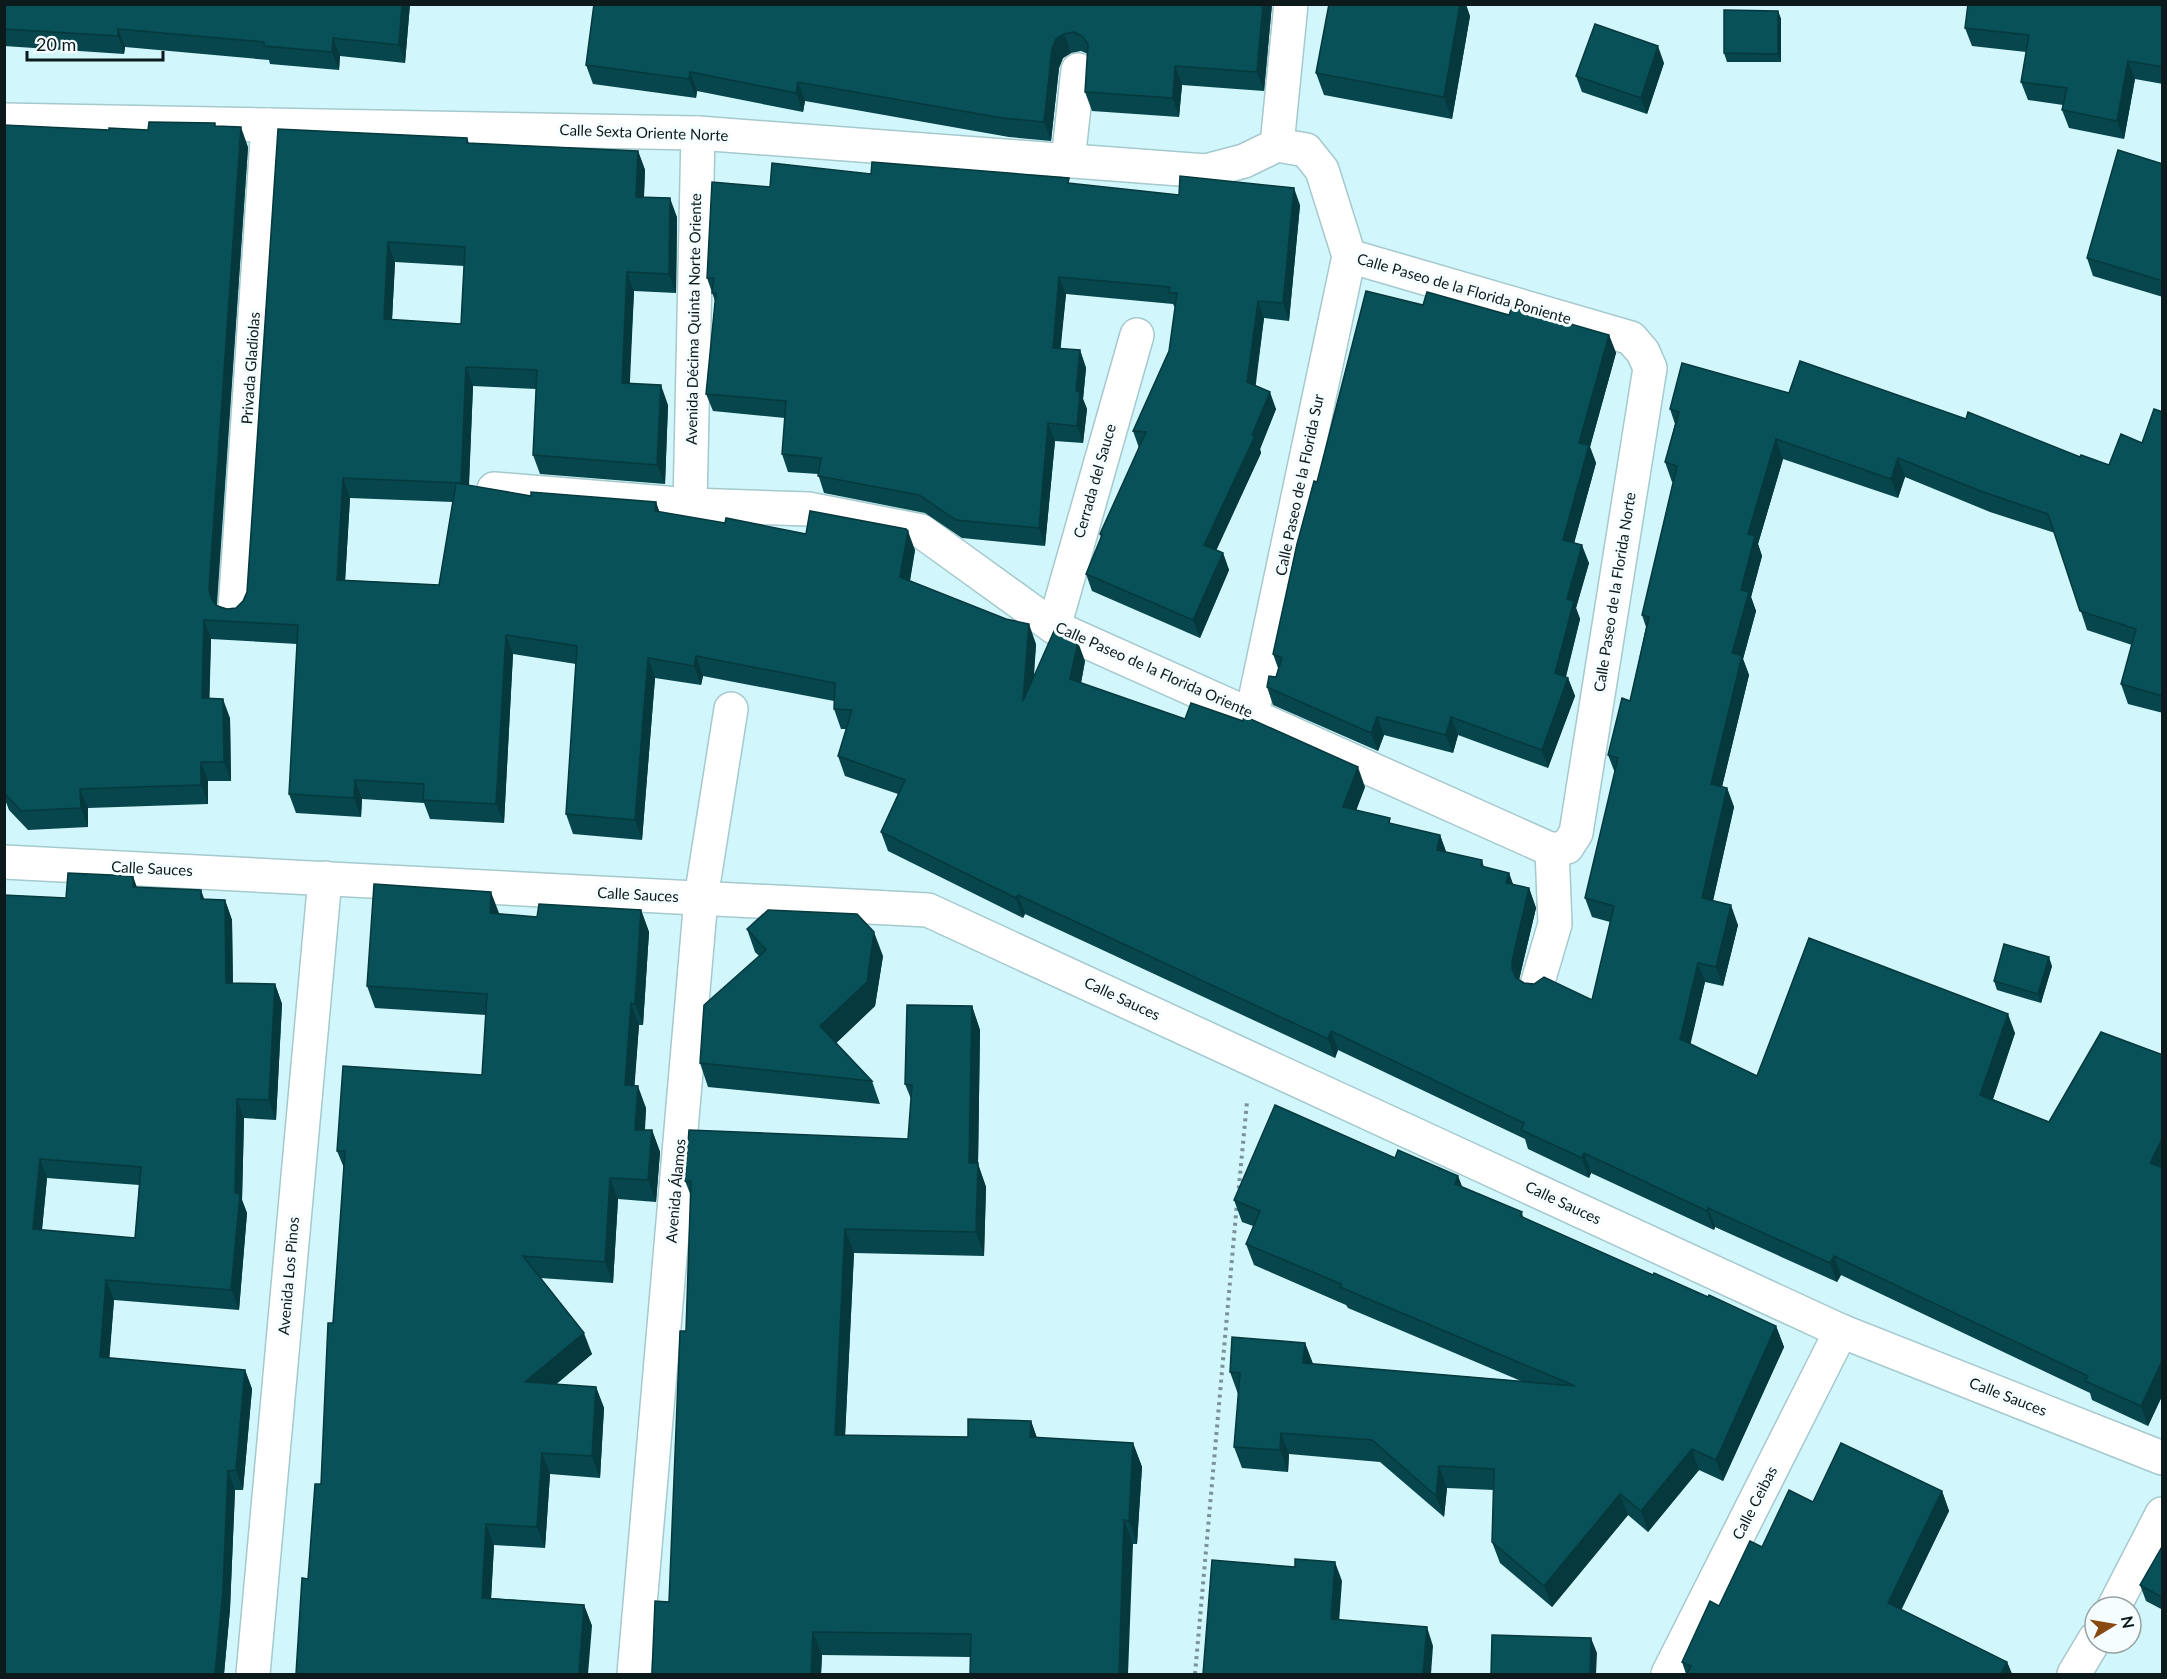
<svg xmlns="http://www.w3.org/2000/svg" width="2167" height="1679" viewBox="0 0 2167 1679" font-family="Lato,sans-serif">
<rect width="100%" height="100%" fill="#d1f6fb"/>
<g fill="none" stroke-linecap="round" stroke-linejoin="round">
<g stroke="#a5c9cd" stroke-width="36">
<g id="street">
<polyline points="4,120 698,133 1206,171 1244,161 1277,145"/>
<polyline points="1277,145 1291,4"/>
<polyline points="1068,161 1078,70"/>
<polyline points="494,489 690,505 808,509 921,531 1054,627 1552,850 1567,847 1576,833 1650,368 1643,352 1631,338 1349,256"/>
<polyline points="690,505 698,133"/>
<polyline points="235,610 268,125"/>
<polyline points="1054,627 1137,335"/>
<polyline points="1252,714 1349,256 1322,170 1306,150 1277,145"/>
<polyline points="4,862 928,910 1841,1331 2162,1458"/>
<polyline points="1537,985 1555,924 1552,850"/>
<polyline points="2114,1607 2162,1514"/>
<polyline points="253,1674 325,878"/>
<polyline points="634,1674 701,898 731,709"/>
<polyline points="1668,1674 1841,1331"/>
<polyline points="2074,1674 2095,1639"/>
</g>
</g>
<g stroke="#789397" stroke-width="4" stroke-dasharray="3 4.5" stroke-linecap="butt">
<polyline points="1238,1196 1247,1102"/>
<polyline points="1195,1674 1237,1203"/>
</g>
<use href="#street" stroke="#fff" stroke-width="33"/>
</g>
<g fill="#07464c" fill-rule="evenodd">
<polygon points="4,4 410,4 405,63 340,56 339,70 270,64 269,60 125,47 124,54 4,46"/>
<polygon points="1272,4 1264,91 1182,85 1179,117 1092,111 1085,92 1088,54 1081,51 1071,53 1063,58 1059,68 1051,141 1009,137 805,101 803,112 697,91 696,98 593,84 586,65"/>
<polygon points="2163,4 2163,84 2135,79 2124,139 2069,128 2062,110 2063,105 2028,100 2021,82 2026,52 1972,46 1965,28"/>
<polygon points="1778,11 1781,19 1781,62 1727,62 1724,53"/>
<polygon points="1470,16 1452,119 1324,95 1316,73"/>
<polygon points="1664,63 1647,114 1582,92 1576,76"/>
<path d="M4,125L109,130H148L216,126L248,147L217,605L227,609L236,608L243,601L247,592L278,129L467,138L469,143L638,151L645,170L644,197L677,217L676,293L634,291L629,384L668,405L665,484L540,474L533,455L536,389L473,386L469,486L531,496L656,502L659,512L725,523L806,534L915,550L910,581L1036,644L1034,677L1085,661L1081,683L1365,787L1356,810L1392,824L1440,835L1446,852L1482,860L1484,867L1509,873L1513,885L1529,888L1536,908L1519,980L1524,983L1592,1000L1610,922L1592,917L1585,898L1615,773L1608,755L1630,701L1646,627L1642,615L1673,482H1672L1665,462L1675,424L1670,409L1789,393L1966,419L2080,457L2109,465L2142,443L2163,412V713L2128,704L2121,684L2132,645L2087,630L2055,533L1990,512L1905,477L1898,498L1783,459L1758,544L1762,556L1751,597L1756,611L1743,659L1749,675L1722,787L1727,788L1734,807L1713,901L1738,925L1723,986L1705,982L1690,1044L1757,1076L2015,1033L1993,1099L2049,1122L2163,1055V1394L2148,1426L2092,1400L2090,1393L1841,1275L1837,1282L1715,1227L1714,1230L1591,1173L1589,1178L1528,1149L1525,1139L1338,1050L1335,1058L1025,914L1023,918L888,851L881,832L898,794L845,776L838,756L846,729H841L834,709V701L703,676L701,685L655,678L642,840L573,834L566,814L576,664L513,654L504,823L430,819L424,803L362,799L361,817L296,813L289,794L297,644L211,639L209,699L230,718L231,781H208V804L88,808V827L28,830L9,810L4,797ZM395,262L464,266L461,324L392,320ZM350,498L453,502L439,585L345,580Z"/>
<polygon points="2163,164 2163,297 2093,276 2087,258"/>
<polygon points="871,174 1071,184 1179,195 1300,205 1289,321 1264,318 1255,385 1276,409 1260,449 1261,453 1216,550 1223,553 1229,570 1200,638 1092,591 1086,574 1101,538 1100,534 1139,448 1133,431 1169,351 1175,308 1173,304 1066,294 1060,349 1080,350 1086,368 1083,399 1087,409 1083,443 1055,441 1045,546 962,538 925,513 824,493 818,474 788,472 782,454 785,418 713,411 706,394 715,301 707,278 770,187"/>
<polygon points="1423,305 1509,315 1609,335 1616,353 1590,447 1596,463 1574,543 1589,563 1576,608 1580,619 1566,677 1568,678 1575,696 1548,768 1458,735 1453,753 1384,735 1378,751 1273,705 1267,687 1276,677 1278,668 1273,654 1317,482"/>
<path d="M137,887L205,899L225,900L232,920L233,983L275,984L282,1004L276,1120L244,1118L242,1200L247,1213L239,1310L114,1300L109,1358L245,1370L252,1389L243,1490H235L230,1609L224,1674H4V895L66,898ZM47,1178L139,1185L135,1238L42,1230Z"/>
<polygon points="641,910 649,932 643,1025 639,1025 634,1086 646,1108 645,1130 652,1130 660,1152 656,1202 618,1199 613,1283 540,1278 592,1354 556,1384 596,1387 604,1408 600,1478 550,1474 545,1548 494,1545 491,1598 584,1605 592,1626 308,1579 321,1484 344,1168 337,1151 482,1075 486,1015 375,1008 367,986 499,914 537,917"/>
<polygon points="747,929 883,956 875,1006 836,1043 872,1081 880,1104 708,1087 700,1063 759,956 755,952"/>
<polygon points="2052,966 2041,1003 1997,990 1994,981"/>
<polygon points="972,1006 980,1030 978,1164 986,1187 984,1256 854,1253 845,1435 968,1437 1031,1421 1037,1438 1133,1443 1142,1467 1137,1544 1133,1544 970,1657 822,1655 821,1674 652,1674 669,1602 686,1331 691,1196 685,1181 908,1139 911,1099 905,1084"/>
<polygon points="1395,1158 1458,1176 1462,1187 1522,1212 1523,1217 1653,1275 1708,1297 1776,1326 1784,1347 1723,1481 1699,1470 1648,1532 1628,1515 1552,1607 1500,1563 1492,1542 1494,1490 1447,1488 1444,1517 1380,1462 1289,1454 1288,1472 1242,1468 1234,1447 1239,1394 1238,1394 1230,1372 1305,1343 1313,1364 1521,1381 1348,1308 1346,1305 1254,1265 1246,1244 1253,1226 1242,1222 1234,1200"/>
<polygon points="1942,1491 1949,1511 1901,1610 2007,1662 2012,1674 1686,1674 1682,1662 1719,1606 1762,1547 1813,1502"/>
<polygon points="2163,1545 2163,1610 2146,1601 2140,1585"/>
</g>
<g fill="#06393e">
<polygon points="402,4 410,4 405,63 399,45"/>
<polygon points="1263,4 1272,4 1264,91 1257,72"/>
<polygon points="1460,4 1466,4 1470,16 1452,119 1444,97"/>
<polygon points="1778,11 1781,19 1781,62 1778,54"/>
<polygon points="118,29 125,47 124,54 118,36"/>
<polygon points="1064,34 1071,53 1063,58 1059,68 1051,141 1044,122 1052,49 1056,39"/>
<polygon points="333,38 340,56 339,70 332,52"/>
<polygon points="1658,46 1664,63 1647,114 1641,98"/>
<polygon points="2128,61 2135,79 2124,139 2117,121"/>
<polygon points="1175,66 1182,85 1179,117 1173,98"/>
<polygon points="690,72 697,91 696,98 689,79"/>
<polygon points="798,82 805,101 803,112 796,93"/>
<polygon points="241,127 248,147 216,609 211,598 209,589"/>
<polygon points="638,151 645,170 643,216 636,197"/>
<polygon points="1294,188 1300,205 1289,321 1283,303"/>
<polygon points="670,198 677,217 676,293 669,274"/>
<polygon points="388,242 395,262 391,339 384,319"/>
<polygon points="627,272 634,291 629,403 622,383"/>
<polygon points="1059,277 1066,294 1059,365 1053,348"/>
<polygon points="1258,301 1264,318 1254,399 1247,382"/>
<polygon points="1609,335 1616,353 1590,447 1596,463 1570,558 1563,540 1579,443"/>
<polygon points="1080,350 1086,368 1083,399 1087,409 1083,443 1077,426 1076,391"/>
<polygon points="466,367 473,386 468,503 461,483"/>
<polygon points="661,385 668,405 665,484 657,465"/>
<polygon points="1270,392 1276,409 1260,449 1261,453 1211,562 1204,545"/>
<polygon points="1048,423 1055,441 1045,546 1039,528"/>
<polygon points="1776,439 1783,459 1758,544 1762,556 1751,597 1756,611 1743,659 1749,675 1718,803 1711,784 1732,653 1748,534"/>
<polygon points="1898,458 1905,477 1898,498 1891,479"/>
<polygon points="343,478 350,498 344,599 337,580"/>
<polygon points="656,502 663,522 655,511"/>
<polygon points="908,531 915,550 907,597 900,577"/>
<polygon points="1582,545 1589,563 1576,608 1580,619 1562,691 1555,673 1567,599"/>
<polygon points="1223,553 1229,570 1200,638 1193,620"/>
<polygon points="204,620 211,639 209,718 202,698"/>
<polygon points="1029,624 1036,644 1030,720 1023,701"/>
<polygon points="506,635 513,654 504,823 496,804"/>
<polygon points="1078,642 1085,661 1078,699 1070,679"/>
<polygon points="696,656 703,676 701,685 694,666"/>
<polygon points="648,658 655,678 642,840 635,820"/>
<polygon points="1568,678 1575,696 1548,768 1542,750"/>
<polygon points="223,699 230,718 231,781 224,762"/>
<polygon points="1377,717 1384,735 1378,751 1371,733"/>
<polygon points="1451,717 1458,735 1453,753 1446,735"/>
<polygon points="201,762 208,781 208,804 201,785"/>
<polygon points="1358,767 1365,787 1350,827 1343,807"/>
<polygon points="355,780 362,799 361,817 354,798"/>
<polygon points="1727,788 1734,807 1709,918 1702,898"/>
<polygon points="80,789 88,808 88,827 81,808"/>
<polygon points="1440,835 1447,854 1437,850"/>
<polygon points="1509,873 1516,892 1506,883"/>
<polygon points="133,876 140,896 133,887"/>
<polygon points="1529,888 1536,908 1519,980 1519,989 1512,969 1512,961"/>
<polygon points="201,890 208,909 201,899"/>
<polygon points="491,892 499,913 490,913"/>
<polygon points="1018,895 1025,914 1023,918 1016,898"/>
<polygon points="225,900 232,920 233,1003 226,983"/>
<polygon points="1731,905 1738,925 1723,986 1716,967"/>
<polygon points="641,910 649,932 643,1025 635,1004"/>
<polygon points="874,932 883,956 875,1006 829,1050 820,1026"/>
<polygon points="2049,957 2052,966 2041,1003 2038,994"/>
<polygon points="1698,963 1705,982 1687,1059 1680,1039"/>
<polygon points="275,984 282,1004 276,1120 269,1100"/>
<polygon points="631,1003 639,1025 633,1107 625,1085"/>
<polygon points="972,1006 980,1030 978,1164 986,1187 984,1256 976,1232 969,1163"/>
<polygon points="2008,1014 2015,1033 1988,1114 1980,1095"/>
<polygon points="1331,1031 1338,1050 1335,1058 1328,1039"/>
<polygon points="638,1086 646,1108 643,1151 635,1130"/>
<polygon points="237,1099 244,1118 242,1200 247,1213 239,1310 231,1290"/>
<polygon points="652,1130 660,1152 656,1202 648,1180"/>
<polygon points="2163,1137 2163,1172 2150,1163"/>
<polygon points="1584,1153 1591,1173 1589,1178 1582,1158"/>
<polygon points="40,1159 47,1178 40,1249 33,1229"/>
<polygon points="1458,1176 1466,1197 1455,1184"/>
<polygon points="610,1178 618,1199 613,1283 605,1262"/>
<polygon points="1708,1208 1715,1227 1714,1230 1707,1211"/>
<polygon points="845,1229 854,1253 844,1458 835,1435"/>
<polygon points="1834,1256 1841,1275 1837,1282 1830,1263"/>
<polygon points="106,1280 114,1300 108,1377 100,1357"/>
<polygon points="1776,1326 1784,1347 1723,1481 1716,1460"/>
<polygon points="584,1333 592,1354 533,1404 525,1382"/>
<polygon points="1305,1343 1313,1364 1303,1363"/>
<polygon points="2163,1359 2163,1394 2148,1426 2141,1406"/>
<polygon points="245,1370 252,1389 243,1490 236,1470"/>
<polygon points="596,1387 604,1408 600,1478 592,1456"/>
<polygon points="1031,1421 1039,1444 1030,1437"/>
<polygon points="1281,1433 1289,1454 1288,1472 1280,1450"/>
<polygon points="1133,1443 1142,1467 1137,1544 1129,1521"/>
<polygon points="1692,1449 1699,1470 1648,1532 1641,1511"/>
<polygon points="542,1453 550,1474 545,1548 537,1527"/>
<polygon points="1439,1466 1447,1488 1444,1517 1436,1496"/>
<polygon points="228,1471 235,1490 230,1609 224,1674 215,1674"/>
<polygon points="1942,1491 1949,1511 1895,1623 1888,1603"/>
<polygon points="1620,1494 1628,1515 1552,1607 1544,1586"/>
<polygon points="1124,1520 1133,1544 1128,1674 1119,1674"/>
<polygon points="486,1524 494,1545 490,1619 482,1598"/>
<polygon points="1335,1562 1342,1581 1338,1637 1331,1619"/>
<polygon points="584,1605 592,1626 588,1674 579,1674"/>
<polygon points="1427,1627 1433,1646 1431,1674 1423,1674"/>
<polygon points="813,1632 822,1655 821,1674 811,1674"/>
<polygon points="1591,1638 1597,1653 1596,1674 1590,1674"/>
<polygon points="2007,1662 2012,1674 2001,1674"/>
</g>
<g fill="#085158" stroke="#06393e" stroke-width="1.5" fill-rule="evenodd">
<polygon points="4,4 402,4 399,45 333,38 332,52 264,46 264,42 118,29 118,36 4,29"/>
<polygon points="594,4 1263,4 1257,72 1175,66 1173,98 1085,92 1088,44 1082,36 1074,32 1064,34 1056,39 1052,49 1044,122 1002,118 798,82 796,93 690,72 689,79 586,65"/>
<polygon points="1329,4 1460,4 1444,97 1316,73"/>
<polygon points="1968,4 2163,4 2163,67 2128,61 2117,121 2062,110 2067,88 2021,82 2029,35 1965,28"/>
<polygon points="1724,10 1778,11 1778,54 1724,53"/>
<polygon points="1595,24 1658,46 1641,98 1576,76"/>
<path d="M149,122L215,123V126L241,127L209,589L211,598L217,606L227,609L236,608L243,601L247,592L278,129L467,138V143L638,151L636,197L670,198L669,274L627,272L622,383L661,385L657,465L533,455L537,370L466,367L461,483L343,478L337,580L439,585L456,483L531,496V492L656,502L655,511L725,523L726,518L806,534L810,511L906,529L908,531L900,577L1006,619L1029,624L1023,701L1054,631L1078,642L1070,679L1185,719L1191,703L1243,721L1244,716L1358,767L1343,807L1390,818L1389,823L1440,835L1437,850L1482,860L1481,866L1509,873L1506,883L1529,888L1512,961V969L1516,978L1524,983L1534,984L1544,977L1592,1000L1614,906L1585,898L1618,758L1608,755L1622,698L1630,701L1649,617L1642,615L1677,466L1665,462L1679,412L1670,409L1682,363L1789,393L1800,361L1966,419L1968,412L2080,457L2081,455L2109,465L2121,434L2142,443L2154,409L2163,412V696L2121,684L2136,629L2080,611L2048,514L1983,492L1898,458L1891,479L1776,439L1748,534L1755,536L1741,590L1749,592L1732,653L1742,656L1711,784L1727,788L1702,898L1731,905L1716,967L1698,963L1680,1039L1757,1076L1809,938L2008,1014L1980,1095L2049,1122L2101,1032L2163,1055V1137L2150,1163L2163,1168V1359L2141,1406L2085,1381L2088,1376L1834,1256L1830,1263L1708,1208L1707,1211L1584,1153L1582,1158L1521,1130L1524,1123L1331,1031L1328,1039L1018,895L1016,898L881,832L905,780L838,756L852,710L834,709L835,683L696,656L694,666L648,658L635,820L566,814L577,646L506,635L496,804L423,800L424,784L355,780L354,798L289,794L298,625L204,620L202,698L223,699L224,762H201V785L80,789L81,808L21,811L4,793V125L109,130V128L148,130ZM388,242L465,247L461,324L384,319Z"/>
<polygon points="2118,150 2163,164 2163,281 2087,258"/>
<polygon points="872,162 1069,178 1068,183 1179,195 1180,176 1294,188 1283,303 1258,301 1247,382 1270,392 1252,435 1255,436 1204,545 1223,553 1193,620 1086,574 1102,535 1100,534 1146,432 1133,431 1169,351 1177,293 1169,293 1170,287 1059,277 1053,348 1080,350 1076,391 1080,392 1077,426 1048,423 1039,528 956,520 919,495 818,476 821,458 782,454 786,401 706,394 716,293 712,293 714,278 707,278 712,182 770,187 772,163 871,174"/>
<polygon points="1366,291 1423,305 1427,292 1509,315 1512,307 1609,335 1579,443 1589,445 1563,540 1582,545 1567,599 1574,601 1555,673 1568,678 1542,750 1451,717 1446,735 1377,717 1371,733 1267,687 1269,676 1276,677 1282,658 1273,654 1297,544 1314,481 1317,482"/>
<path d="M68,873L133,876V887L201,890V899L225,900L226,983L275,984L269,1100L237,1099L235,1193L240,1194L231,1290L106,1280L100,1357L245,1370L236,1470L228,1471L223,1589L215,1674H4V895L66,898ZM40,1159L141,1167L135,1238L33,1229Z"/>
<polygon points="374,884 491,892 490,913 537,917 539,904 641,910 635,1004 631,1003 625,1085 638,1086 635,1130 652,1130 648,1180 610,1178 605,1262 523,1256 584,1333 525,1382 596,1387 592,1456 542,1453 537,1527 486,1524 482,1598 584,1605 579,1674 296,1674 302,1578 308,1579 315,1484 321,1484 328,1323 333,1323 345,1151 337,1151 343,1066 482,1075 487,994 367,986"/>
<polygon points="768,910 857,914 874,932 867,982 820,1026 872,1081 700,1063 704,1005 766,950 747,929"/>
<polygon points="2004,944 2049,957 2038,994 1994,981"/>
<polygon points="907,1005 972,1006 969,1163 978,1163 976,1232 845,1229 835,1435 968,1437 968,1419 1031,1421 1030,1437 1133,1443 1129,1521 1124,1520 1119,1674 970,1674 971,1634 813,1632 811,1674 652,1674 655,1601 669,1602 680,1331 686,1331 691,1181 685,1181 689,1130 908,1139 912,1085 905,1084"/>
<polygon points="1275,1105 1395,1158 1398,1150 1458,1176 1455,1184 1522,1212 1520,1216 1653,1275 1654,1273 1708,1297 1709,1295 1776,1326 1716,1460 1692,1449 1641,1511 1620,1494 1544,1586 1492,1542 1494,1469 1439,1466 1436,1496 1372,1440 1281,1433 1280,1450 1234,1447 1240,1373 1230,1372 1232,1337 1305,1343 1303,1363 1575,1386 1340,1287 1341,1284 1246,1244 1260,1211 1234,1200"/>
<polygon points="1841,1443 1942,1491 1888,1603 2007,1662 2001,1674 1687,1674 1691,1666 1682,1662 1710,1601 1719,1606 1750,1541 1762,1547 1789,1490 1813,1502"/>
<polygon points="2163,1545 2163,1598 2140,1585"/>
<polygon points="1295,1559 1335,1562 1331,1619 1427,1627 1423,1674 1203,1674 1212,1560 1295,1567"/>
<polygon points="1492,1635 1591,1638 1590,1674 1491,1674"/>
</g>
<g text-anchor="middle" stroke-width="6" stroke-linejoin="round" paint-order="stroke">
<g font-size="15" fill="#0c1a1c" stroke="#f6fdfe">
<text transform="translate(644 133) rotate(2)" y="5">Calle Sexta Oriente Norte</text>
<text transform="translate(1464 289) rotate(16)" y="5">Calle Paseo de la Florida Poniente</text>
<text transform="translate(694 319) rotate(-89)" y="5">Avenida Décima Quinta Norte Oriente</text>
<text transform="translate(251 368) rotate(-86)" y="5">Privada Gladiolas</text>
<text transform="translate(1095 481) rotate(-74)" y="5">Cerrada del Sauce</text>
<text transform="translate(1300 485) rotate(-78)" y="5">Calle Paseo de la Florida Sur</text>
<text transform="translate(1615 592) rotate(-81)" y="5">Calle Paseo de la Florida Norte</text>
<text transform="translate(1154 670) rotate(24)" y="5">Calle Paseo de la Florida Oriente</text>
<text transform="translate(152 869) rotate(3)" y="5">Calle Sauces</text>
<text transform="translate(638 895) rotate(3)" y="5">Calle Sauces</text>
<text transform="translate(1122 999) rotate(25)" y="5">Calle Sauces</text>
<text transform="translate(676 1191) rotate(-85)" y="5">Avenida Álamos</text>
<text transform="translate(1563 1203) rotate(25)" y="5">Calle Sauces</text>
<text transform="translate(289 1276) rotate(-85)" y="5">Avenida Los Pinos</text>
<text transform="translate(2008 1397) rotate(21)" y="5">Calle Sauces</text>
<text transform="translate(1755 1503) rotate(-63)" y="5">Calle Ceibas</text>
</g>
</g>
<rect width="2167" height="1679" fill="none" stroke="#0c1a1c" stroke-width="12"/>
<g transform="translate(2113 1625) rotate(79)"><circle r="28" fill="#f6fdfe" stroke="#98a2a4" stroke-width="1.5"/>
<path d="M0-4.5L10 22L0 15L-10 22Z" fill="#894a11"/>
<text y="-9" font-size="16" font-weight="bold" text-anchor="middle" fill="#0c1a1c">N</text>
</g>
<path d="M27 51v9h136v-9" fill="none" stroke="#0c1a1c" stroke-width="3"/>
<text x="36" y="51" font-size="18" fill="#0c1a1c" stroke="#f6fdfe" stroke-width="4.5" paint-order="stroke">20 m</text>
</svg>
